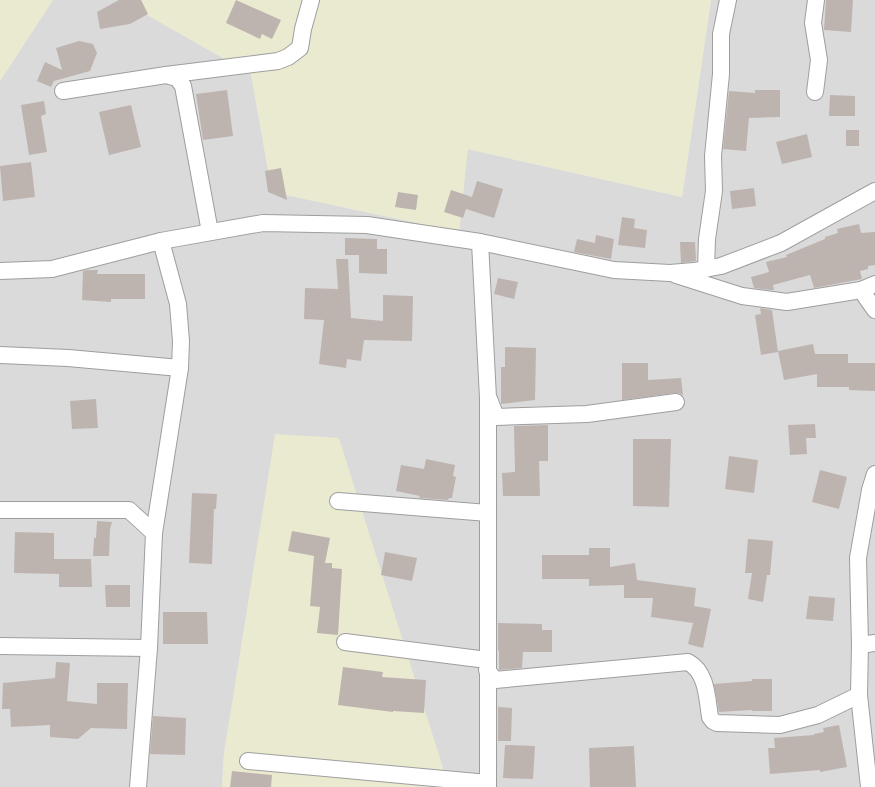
<svg xmlns="http://www.w3.org/2000/svg" width="875" height="787" viewBox="0 0 875 787" font-family="Lato,sans-serif">
<rect width="100%" height="100%" fill="#ede9e3"/>
<polygon fill="#dbdada" points="53,0 121,0 251,74 272,192 459,232 467,149 682,197 711,0 875,0 875,787 449,787 276,434 224,754 222,787 0,787 0,81"/>
<g fill="#eaead0">
<polygon points="0,0 53,0 0,81"/>
<polygon points="121,0 711,0 682,197 468,149 459,232 272,192 251,74"/>
<polygon points="275,434 339,438 449,787 222,787 224,754"/>
</g>
<g fill="#bdb4b0">
<polygon points="119,0 141,0 148,14 130,24 100,29 97,12"/>
<polygon points="236,0 281,20 272,39 262,34 260,39 226,23"/>
<polygon points="826,0 853,0 851,32 824,30"/>
<polygon points="79,41 93,44 97,53 90,71 54,81 51,87 37,81 45,62 62,70 56,48"/>
<polygon points="227,90 233,136 203,140 196,94"/>
<polygon points="755,90 780,90 780,117 749,118 746,151 723,149 729,91 755,93"/>
<polygon points="830,95 855,96 855,116 829,116"/>
<polygon points="44,101 46,114 41,116 47,152 29,155 21,105"/>
<polygon points="131,105 141,147 109,155 99,112"/>
<rect x="846" y="130" width="13" height="16"/>
<polygon points="807,134 812,157 782,164 776,142"/>
<polygon points="31,162 35,197 3,201 0,166"/>
<polygon points="281,168 287,200 268,192 265,171"/>
<polygon points="477,181 503,189 494,218 466,209 463,218 444,212 451,190 472,197"/>
<polygon points="754,188 756,206 732,209 730,191"/>
<polygon points="398,192 418,195 416,210 395,207"/>
<polygon points="622,217 635,219 634,228 647,230 645,248 618,245"/>
<polygon points="859,224 861,233 875,232 875,265 868,266 868,269 860,271 862,279 814,288 810,275 773,285 774,290 771,290 754,288 751,277 769,272 766,262 787,257 786,255 825,239 825,237 838,233 837,229"/>
<polygon points="596,235 614,239 611,259 574,252 577,239 595,243"/>
<polygon points="345,238 377,239 377,249 387,249 387,274 359,273 359,255 345,255"/>
<polygon points="680,242 695,242 696,261 681,263"/>
<polygon points="336,259 348,259 351,318 383,321 383,295 413,296 412,341 364,340 361,361 347,359 346,368 319,364 324,320 304,319 305,288 338,289"/>
<polygon points="88,270 98,270 97,274 145,274 145,299 111,299 111,302 82,300 83,271"/>
<polygon points="498,278 518,282 514,299 494,294"/>
<polygon points="760,308 772,310 778,352 761,355 755,315 761,314"/>
<polygon points="813,344 815,354 848,354 848,363 875,363 875,391 849,390 849,387 817,387 817,374 784,380 778,351"/>
<polygon points="505,347 536,348 535,400 501,404 501,367 505,367"/>
<polygon points="622,363 648,363 648,380 681,378 683,395 679,393 675,393 622,400"/>
<polygon points="96,399 98,428 72,429 70,401"/>
<polygon points="815,424 816,438 806,438 807,454 790,455 788,425"/>
<polygon points="548,425 548,461 539,461 540,496 503,496 502,473 515,472 514,426"/>
<polygon points="633,439 671,439 669,507 633,506"/>
<polygon points="729,456 758,460 754,493 725,489"/>
<polygon points="426,459 455,465 453,476 456,477 452,498 449,498 448,500 419,498 420,496 396,491 401,465 424,469"/>
<polygon points="820,470 847,477 839,509 812,502"/>
<polygon points="192,493 217,494 216,509 214,509 212,564 189,563"/>
<polygon points="97,521 112,522 110,529 109,556 93,556 94,538 96,538"/>
<polygon points="292,531 330,538 325,563 332,563 332,568 342,569 338,635 317,633 320,607 310,606 314,556 288,551"/>
<polygon points="15,532 54,533 54,559 91,559 92,587 59,587 59,574 14,573"/>
<polygon points="748,539 773,541 770,575 767,575 763,602 748,599 752,573 745,573"/>
<polygon points="589,548 610,548 610,567 635,563 637,580 696,588 694,606 711,609 703,648 688,644 693,623 651,617 653,598 624,598 624,585 589,586 589,579 542,579 542,555 589,555"/>
<polygon points="385,552 417,558 412,581 381,575"/>
<polygon points="105,585 130,585 130,607 106,607"/>
<polygon points="809,596 835,598 833,621 806,619"/>
<polygon points="163,612 207,612 208,644 163,644"/>
<polygon points="498,623 542,624 542,630 552,630 552,652 523,652 522,668 499,670 499,651 498,650"/>
<polygon points="56,662 70,663 67,701 97,704 97,683 128,683 127,729 91,728 78,739 50,737 50,725 11,727 10,709 2,709 3,683 55,678"/>
<polygon points="343,667 383,672 382,677 426,680 424,713 393,711 393,712 338,705"/>
<polygon points="752,679 772,679 772,711 752,711 752,710 719,712 714,684 752,681"/>
<polygon points="498,707 512,708 511,741 498,741"/>
<polygon points="153,716 186,718 185,755 150,754"/>
<polygon points="839,725 847,767 820,772 820,770 770,774 768,748 775,748 774,738 814,735 814,734 824,732 823,728"/>
<polygon points="505,745 535,746 533,779 503,778"/>
<polygon points="634,746 636,787 590,787 589,748"/>
<polygon points="232,771 272,775 271,787 230,787"/>
</g>
<g fill="none" stroke-linecap="round" stroke-linejoin="round">
<g stroke="#9e9e9e" stroke-width="18">
<g id="minor">
<polyline points="166,75 278,61 288,57 300,48 303,29 311,0"/>
<polyline points="63,91 166,75 177,78 183,86 210,232"/>
<polyline points="815,92 819,60 813,23 816,0"/>
<polyline points="480,242 488,398 488,787"/>
<polyline points="706,269 707,239 714,191 713,156 721,74 721,34 728,0"/>
<polyline points="0,271 52,269 161,241 263,223 367,225 480,242 614,270 670,273 694,271 721,266 781,243 875,191"/>
<polyline points="676,275 742,296 787,302 861,290 875,284"/>
<polyline points="861,290 875,310"/>
<polyline points="0,355 68,358 180,368"/>
<polyline points="489,399 496,417 587,414 676,402"/>
<polyline points="338,501 488,513"/>
<polyline points="0,510 129,510 154,533"/>
<polyline points="345,642 487,660"/>
<polyline points="860,645 875,643"/>
<polyline points="0,646 149,648"/>
<path d="M487,670L495,680L688,662C707,672 707,698 710,717L713,721L717,723L780,725L818,715L859,695"/>
<polyline points="248,761 488,783"/>
<polyline points="138,787 149,648 154,533 180,368 181,341 178,304 161,241"/>
<polyline points="869,787 859,695 860,645 858,558 870,490 875,474"/>
</g>
</g>
<use href="#minor" stroke="#fff" stroke-width="16"/>
</g>
</svg>
